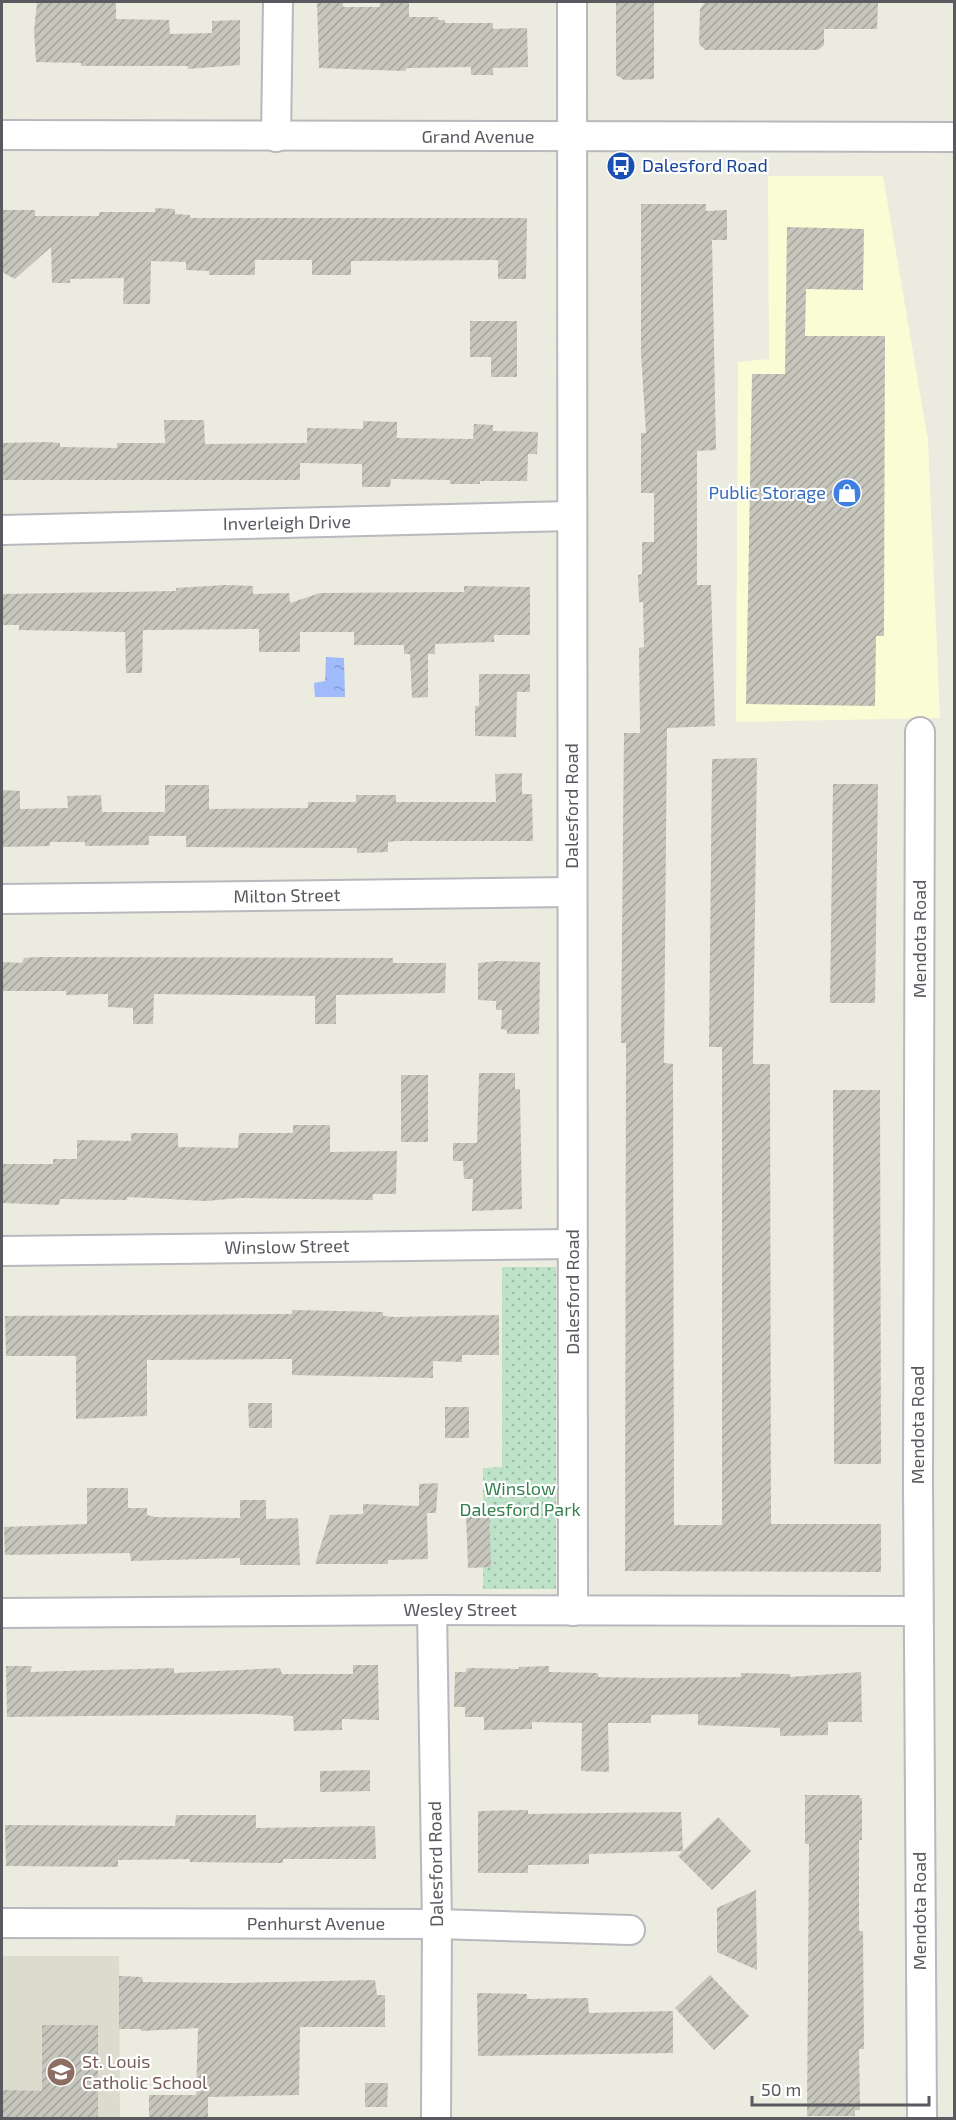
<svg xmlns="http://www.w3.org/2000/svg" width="956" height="2120" viewBox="0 0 956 2120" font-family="'Exo 2',sans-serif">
<defs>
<pattern id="grass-dots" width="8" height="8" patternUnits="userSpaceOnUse" patternTransform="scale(1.5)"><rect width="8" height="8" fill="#bde2c7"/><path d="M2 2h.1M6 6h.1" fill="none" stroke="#9dbaa5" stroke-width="1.8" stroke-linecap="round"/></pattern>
<pattern id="water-ripples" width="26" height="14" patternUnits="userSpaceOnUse" patternTransform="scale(1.5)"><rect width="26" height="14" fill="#a0bafb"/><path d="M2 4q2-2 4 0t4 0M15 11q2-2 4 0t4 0" fill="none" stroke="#859acf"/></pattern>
<pattern id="building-hatch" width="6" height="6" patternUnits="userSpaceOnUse" patternTransform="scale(1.5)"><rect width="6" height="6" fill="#c6c6bc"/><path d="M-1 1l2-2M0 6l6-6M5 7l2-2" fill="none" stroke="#a4a49c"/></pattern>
</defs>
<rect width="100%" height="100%" fill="#ebebe0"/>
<polygon fill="#fafcd4" points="768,176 883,176 928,440 940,718 736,722 738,362 769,359"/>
<polygon fill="#dbdbce" points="2,1956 119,1956 120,2118 2,2118"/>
<polygon fill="url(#grass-dots)" points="502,1267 556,1267 556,1589 483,1589 483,1468 502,1467"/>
<polygon fill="url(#water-ripples)" points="326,657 344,658 345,697 315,697 314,683 325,681"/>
<g fill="url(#building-hatch)">
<polygon points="37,2 116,2 116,19 169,20 170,34 212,33 212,21 240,20 240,65 188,69 188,66 81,66 81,63 36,62 34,31"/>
<polygon points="317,2 343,2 343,7 380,7 380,2 409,2 409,17 438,17 438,20 445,20 445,23 493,23 493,29 527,28 528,67 493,68 493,75 471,75 471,67 407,68 405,71 319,68"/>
<polygon points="616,2 654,2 654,79 624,80 616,75"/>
<polygon points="705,2 878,2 877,29 824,29 824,45 818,50 705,50 699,44 700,9"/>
<polygon points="641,204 706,204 706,211 727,210 727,240 712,240 716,450 697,451 697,585 711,585 715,726 667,728 664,1063 673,1064 674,1525 722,1525 722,1047 709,1047 712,759 757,758 753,1064 770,1064 771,1524 881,1524 881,1572 625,1571 626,1043 621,1043 624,733 640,733 639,648 644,647 643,602 639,602 638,575 642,574 642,542 654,542 654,493 641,493 641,433 646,433 641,353"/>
<polygon points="155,208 175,209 175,214 190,215 190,218 527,218 526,279 498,279 498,260 351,261 351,275 312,275 312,260 255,260 255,275 209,275 209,271 186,270 186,262 151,261 150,304 123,304 124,278 70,279 70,283 52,283 51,247 15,279 2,272 2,210 35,210 35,216 99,216 99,212 155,212"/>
<polygon points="787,227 864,229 863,290 806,289 805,336 885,336 884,636 876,636 875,706 746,704 752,374 785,374"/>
<polygon points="470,321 517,321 517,377 491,377 491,357 470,357"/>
<polygon points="164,420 204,420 205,444 307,443 307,428 363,429 363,421 397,422 397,438 473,439 474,424 493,425 493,431 538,432 537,454 528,454 527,481 480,481 480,484 450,484 450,480 391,479 390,487 362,487 362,464 300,463 300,480 2,480 2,443 47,442 60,443 60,447 117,448 117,443 165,443"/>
<polygon points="226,585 253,586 253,594 289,593 290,603 320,593 464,592 464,586 530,587 530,635 494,635 494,642 435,644 435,654 428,654 428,697 412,698 410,654 404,654 404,645 354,645 354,632 300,632 300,652 259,652 259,629 143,630 142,673 126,673 125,632 19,630 19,625 2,625 2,594 176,591 176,588"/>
<polygon points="479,674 530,674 530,692 517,692 516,737 475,736 475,706 479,706"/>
<polygon points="522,773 522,794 532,794 533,841 397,841 388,842 388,852 357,853 357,848 186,847 186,836 149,836 149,845 85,846 85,842 50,842 50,846 2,847 2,790 20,791 20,809 68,808 67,796 101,795 102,812 165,812 165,785 209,785 209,809 308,808 308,802 356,802 356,795 396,795 396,802 496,802 495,774"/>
<polygon points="833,784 878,784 875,1003 830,1003"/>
<polygon points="39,957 393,958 393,963 446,963 445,993 336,995 336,1024 315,1024 315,996 154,994 153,1024 133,1024 133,1008 108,1007 108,994 66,995 66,991 2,991 2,962 22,963 24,958"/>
<polygon points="497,961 540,962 539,1034 507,1034 507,1030 501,1029 502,1010 496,1010 496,1001 478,1000 478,963"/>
<polygon points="479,1073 515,1073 515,1089 520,1089 522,1209 472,1211 473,1179 464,1179 463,1161 453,1161 453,1143 477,1143"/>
<rect x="401" y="1075" width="27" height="67"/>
<polygon points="833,1090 880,1090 881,1464 834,1464"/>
<polygon points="293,1125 330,1125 330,1152 397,1151 396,1194 373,1194 373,1200 240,1198 206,1201 127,1197 127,1200 60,1199 59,1205 2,1203 2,1164 53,1164 53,1159 77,1159 77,1140 131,1141 131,1133 178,1133 178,1147 238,1148 239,1133 293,1133"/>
<polygon points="292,1310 383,1312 383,1316 395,1317 499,1315 499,1355 462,1355 462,1362 433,1361 433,1378 292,1375 292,1359 147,1360 147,1416 76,1419 76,1356 6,1356 5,1316 292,1314"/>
<polygon points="248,1403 272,1403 272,1428 249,1428"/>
<rect x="445" y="1407" width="24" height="31"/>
<polygon points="438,1483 436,1513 427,1513 428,1559 388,1560 388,1564 315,1564 330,1515 363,1514 363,1504 419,1506 419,1484"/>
<polygon points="87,1488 128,1488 128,1508 147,1508 147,1515 155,1517 240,1518 240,1500 266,1500 266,1519 298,1518 300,1565 240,1565 240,1558 131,1561 130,1553 5,1555 4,1527 87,1524"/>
<polygon points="489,1515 491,1567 468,1568 466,1516"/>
<polygon points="353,1665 378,1665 379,1720 342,1719 342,1730 294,1731 293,1716 257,1714 7,1717 6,1666 32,1666 30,1672 174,1668 174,1673 280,1668 282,1674 353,1674"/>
<polygon points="549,1666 549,1672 598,1673 598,1677 651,1678 741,1677 741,1673 790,1674 790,1677 861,1672 862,1722 828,1722 828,1735 780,1736 780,1728 698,1725 698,1714 651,1715 651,1723 608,1723 609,1772 581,1771 582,1723 532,1722 532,1729 484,1730 484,1717 465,1717 465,1707 454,1707 455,1672 466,1672 467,1668 519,1669 519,1667"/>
<polygon points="370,1770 370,1791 320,1792 320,1771"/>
<polygon points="805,1795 860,1795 859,1798 862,1798 862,1840 859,1840 859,1931 863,1931 864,2049 859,2049 860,2110 855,2110 855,2116 807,2116 809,1844 805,1844"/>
<polygon points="528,1810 528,1814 681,1812 683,1851 589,1854 589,1864 528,1865 528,1873 478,1873 478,1811"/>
<polygon points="176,1815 256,1815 256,1828 375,1826 376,1859 283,1859 283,1863 190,1862 190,1859 118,1860 118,1867 6,1866 5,1825 175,1826"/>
<polygon points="718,1817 751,1851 712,1890 678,1856"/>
<polygon points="756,1890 757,1970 717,1952 717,1908"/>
<polygon points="710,1975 749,2016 714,2050 675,2008"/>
<polygon points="119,1976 142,1977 143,1982 232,1983 375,1980 377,1995 385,1995 385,2027 300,2027 299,2095 208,2097 208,2118 149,2118 149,2095 196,2095 198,2028 141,2031 141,2029 119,2029"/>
<polygon points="477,1993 527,1994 527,1999 588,1998 589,2013 673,2011 673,2053 478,2056"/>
<polygon points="42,2025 98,2025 98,2118 2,2118 2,2090 42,2091"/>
<polygon points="365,2083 388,2083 387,2107 365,2107"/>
</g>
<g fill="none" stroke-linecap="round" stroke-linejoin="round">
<g stroke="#b8b8be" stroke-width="32">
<g id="minor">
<polyline points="572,2 573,1611"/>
<polyline points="2,135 954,137"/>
<polyline points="276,137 278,2"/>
<polyline points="2,530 572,516"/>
<polyline points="920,732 918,1484 922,2118"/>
<polyline points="2,899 572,892"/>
<polyline points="2,1251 573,1244"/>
<polyline points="432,1610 437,1924 436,2118"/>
<polyline points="2,1613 432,1610 918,1611"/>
<polyline points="2,1923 437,1924 630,1930"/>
</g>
</g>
<use href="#minor" stroke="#fff" stroke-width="28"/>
</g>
<defs>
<g id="bus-disc" transform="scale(1.5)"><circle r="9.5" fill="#1a4fb4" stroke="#fff"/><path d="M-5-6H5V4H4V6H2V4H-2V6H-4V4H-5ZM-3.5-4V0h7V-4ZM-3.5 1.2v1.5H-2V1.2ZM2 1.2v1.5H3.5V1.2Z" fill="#fff"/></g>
<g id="shop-disc" transform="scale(1.5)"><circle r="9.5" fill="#3f7fe0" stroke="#fff"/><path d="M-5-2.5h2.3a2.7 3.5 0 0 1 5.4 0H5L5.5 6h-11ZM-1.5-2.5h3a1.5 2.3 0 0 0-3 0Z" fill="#fff"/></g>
<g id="school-disc" transform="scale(1.5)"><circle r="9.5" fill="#8d6e63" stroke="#fff"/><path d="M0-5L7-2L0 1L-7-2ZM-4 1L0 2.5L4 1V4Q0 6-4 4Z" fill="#fff"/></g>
</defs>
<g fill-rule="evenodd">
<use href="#bus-disc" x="621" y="166"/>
<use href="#shop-disc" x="847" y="493"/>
<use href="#school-disc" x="61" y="2072"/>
</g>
<g text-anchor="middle" stroke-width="4.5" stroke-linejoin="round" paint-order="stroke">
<g font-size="18" fill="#595a60" stroke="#fff">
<text x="478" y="143">Grand Avenue</text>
<text transform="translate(287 523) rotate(-1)" y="6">Inverleigh Drive</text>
<text transform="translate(572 806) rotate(-90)" y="6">Dalesford Road</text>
<text transform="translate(287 896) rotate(-1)" y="6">Milton Street</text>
<text transform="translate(920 939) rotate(-90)" y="6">Mendota Road</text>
<text transform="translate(287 1247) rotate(-1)" y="6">Winslow Street</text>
<text transform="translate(573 1292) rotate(-90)" y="6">Dalesford Road</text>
<text transform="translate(918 1425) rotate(-90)" y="6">Mendota Road</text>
<text x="460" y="1616">Wesley Street</text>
<text transform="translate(436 1864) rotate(-91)" y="6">Dalesford Road</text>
<text transform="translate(920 1911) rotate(-90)" y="6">Mendota Road</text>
<text x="316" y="1930">Penhurst Avenue</text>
</g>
<g font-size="18" fill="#164399" stroke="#fff" text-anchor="start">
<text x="642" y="172">Dalesford Road</text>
</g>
<g font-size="18" fill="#366cbe" stroke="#fff" text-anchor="end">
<text x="826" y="499">Public Storage</text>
</g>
<g font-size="18" fill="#37814f" stroke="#fff">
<text x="520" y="1495">Winslow<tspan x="520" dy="21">Dalesford Park</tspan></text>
</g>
<g font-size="18" fill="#785e54" stroke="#fff" text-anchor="start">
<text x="82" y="2068">St. Louis<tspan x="82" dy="21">Catholic School</tspan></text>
</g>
</g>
<rect width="956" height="2120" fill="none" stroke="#595a60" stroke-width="6"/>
<path d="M752 2096v9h177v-9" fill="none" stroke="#595a60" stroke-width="3"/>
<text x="761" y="2096" font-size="18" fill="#595a60" stroke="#ffffff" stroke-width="4.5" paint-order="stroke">50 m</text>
</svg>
